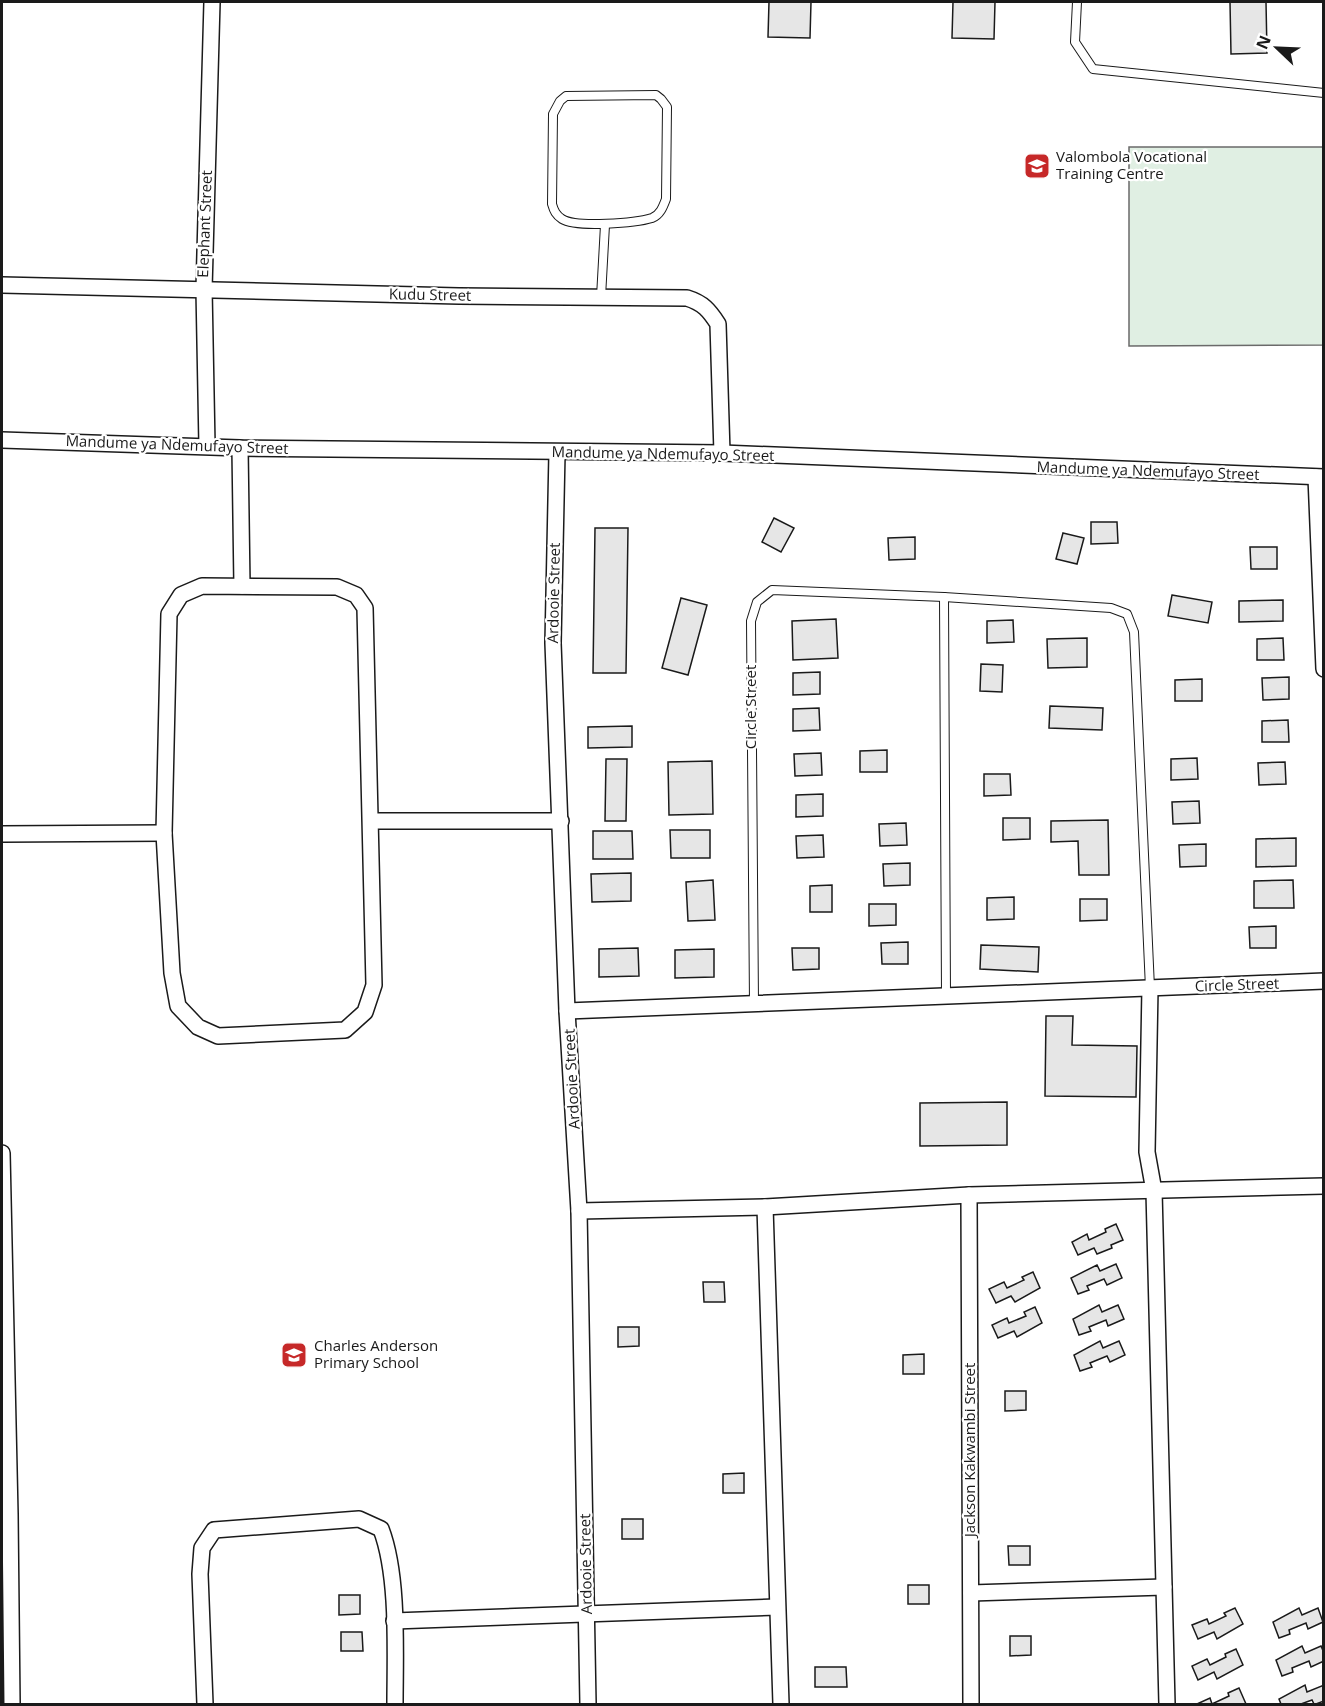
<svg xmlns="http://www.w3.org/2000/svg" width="1325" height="1706" viewBox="0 0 1325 1706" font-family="'Open Sans',sans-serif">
<rect width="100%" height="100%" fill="#fff"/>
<polygon fill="#e0efe3" stroke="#6a6a6a" stroke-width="1.5" points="1129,147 1323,147 1323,345 1129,346"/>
<g fill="#e6e6e6" stroke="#1a1a1a" stroke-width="1.5">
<polygon points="769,2 811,2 810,38 768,37"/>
<polygon points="953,2 995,2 994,39 952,38"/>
<polygon points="1230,2 1266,2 1267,53 1231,54"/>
<polygon points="774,518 794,528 781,552 762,542"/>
<polygon points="1091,522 1117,522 1118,543 1091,544"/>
<polygon points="595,528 628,528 626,673 593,673"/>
<polygon points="1063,533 1084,538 1077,564 1056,559"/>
<polygon points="915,537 915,559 889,560 888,538"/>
<polygon points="1250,547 1277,547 1277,569 1251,569"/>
<polygon points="1172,595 1212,602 1208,623 1168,616"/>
<polygon points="681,598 707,605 688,675 662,668"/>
<polygon points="1283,600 1283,621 1239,622 1239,601"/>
<polygon points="836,619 838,658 793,660 792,621"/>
<polygon points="1013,620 1014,642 987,643 987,621"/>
<polygon points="1087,638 1087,667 1048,668 1047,639"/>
<polygon points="1283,638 1284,660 1257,660 1257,639"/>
<polygon points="981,664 1003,665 1002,692 980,691"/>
<polygon points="820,672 820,694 793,695 793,673"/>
<polygon points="1289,677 1289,699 1263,700 1262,678"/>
<polygon points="1202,679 1202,701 1175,701 1175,680"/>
<polygon points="1050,706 1103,708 1102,730 1049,728"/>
<polygon points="819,708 820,730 793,731 793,709"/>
<polygon points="1288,720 1289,742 1262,742 1262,721"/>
<polygon points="632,726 632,747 588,748 588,727"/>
<polygon points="887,750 887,772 860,772 860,751"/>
<polygon points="821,753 822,775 795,776 794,754"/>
<polygon points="1197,758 1198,779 1171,780 1171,759"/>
<polygon points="606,759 627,759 626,821 605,821"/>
<polygon points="712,761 713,814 669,815 668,762"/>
<polygon points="1285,762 1286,784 1259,785 1258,763"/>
<polygon points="984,774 1010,774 1011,795 984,796"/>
<polygon points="823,794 823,816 796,817 796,795"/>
<polygon points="1199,801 1200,823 1173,824 1172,802"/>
<polygon points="1003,818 1030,818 1030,839 1003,840"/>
<polygon points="1108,820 1109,875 1079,875 1078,841 1051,842 1051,821"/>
<polygon points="906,823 907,845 880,846 879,824"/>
<polygon points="670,830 710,830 710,858 671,858"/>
<polygon points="593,831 632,831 633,859 593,859"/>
<polygon points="823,835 824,857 797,858 796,836"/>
<polygon points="1296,838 1296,866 1256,867 1256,839"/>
<polygon points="1206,844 1206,866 1180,867 1179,845"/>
<polygon points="910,863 910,885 884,886 883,864"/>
<polygon points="631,873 631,901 592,902 591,874"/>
<polygon points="713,880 715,920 688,921 686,882"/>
<polygon points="1293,880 1294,908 1254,908 1254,881"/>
<polygon points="832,885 832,912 810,912 810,886"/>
<polygon points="1014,897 1014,919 987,920 987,898"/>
<polygon points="1080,899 1107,899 1107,920 1080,921"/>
<polygon points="869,904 896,904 896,925 869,926"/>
<polygon points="1276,926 1276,948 1250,948 1249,927"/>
<polygon points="908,942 908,964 882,964 881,943"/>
<polygon points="981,945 1039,947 1038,972 980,969"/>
<polygon points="638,948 639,976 599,977 599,949"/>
<polygon points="792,948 819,948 819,969 793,970"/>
<polygon points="714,949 714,977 675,978 675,950"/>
<polygon points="1046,1016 1073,1016 1072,1045 1137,1046 1136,1097 1045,1096"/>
<polygon points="1007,1102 1007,1145 920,1146 920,1103"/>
<polygon points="1116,1224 1123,1240 1111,1245 1112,1248 1097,1254 1094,1248 1078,1255 1072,1242 1087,1234 1089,1240 1106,1232 1105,1229"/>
<polygon points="1116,1264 1122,1278 1107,1285 1104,1279 1087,1286 1089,1290 1078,1294 1071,1278 1097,1265 1100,1271"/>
<polygon points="1033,1272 1040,1288 1015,1302 1011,1296 996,1303 989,1289 1004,1282 1007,1288 1024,1280 1022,1277"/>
<polygon points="703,1282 724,1282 725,1302 704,1302"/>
<polygon points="1099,1305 1102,1312 1118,1305 1124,1319 1108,1326 1106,1320 1089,1327 1091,1331 1079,1335 1073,1319"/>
<polygon points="1035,1307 1042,1323 1017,1337 1014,1331 998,1338 992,1325 1007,1318 1009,1323 1026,1316 1024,1312"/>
<polygon points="618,1327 639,1327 639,1346 618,1347"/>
<polygon points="1100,1341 1103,1348 1119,1341 1125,1355 1110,1362 1107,1356 1090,1363 1092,1367 1080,1371 1074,1355"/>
<polygon points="924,1354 924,1374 903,1374 903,1355"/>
<polygon points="1005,1391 1026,1391 1026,1410 1005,1411"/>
<polygon points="744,1473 744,1493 723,1493 723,1474"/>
<rect x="622" y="1519" width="21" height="20"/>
<polygon points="1008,1546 1030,1546 1030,1565 1009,1565"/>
<rect x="908" y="1585" width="21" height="19"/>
<polygon points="339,1595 360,1595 360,1614 339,1615"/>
<polygon points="1235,1608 1243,1624 1217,1639 1214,1632 1198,1639 1192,1625 1207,1619 1209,1624 1226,1616 1224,1613"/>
<polygon points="1299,1608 1302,1615 1318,1608 1323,1622 1308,1629 1306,1623 1289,1630 1290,1634 1279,1638 1273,1622"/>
<polygon points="341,1632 362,1632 363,1651 341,1651"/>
<polygon points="1010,1636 1031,1636 1031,1655 1010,1656"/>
<polygon points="1302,1646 1305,1653 1321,1646 1324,1653 1324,1661 1311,1667 1309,1661 1292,1668 1293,1672 1282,1676 1276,1660"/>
<polygon points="1236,1649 1243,1665 1217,1679 1214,1672 1198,1680 1192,1666 1207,1659 1210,1665 1226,1657 1225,1654"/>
<polygon points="815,1667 846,1667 847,1687 815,1687"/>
<polygon points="1305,1685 1307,1692 1324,1685 1324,1701 1316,1704 1314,1704 1312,1700 1301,1704 1281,1704 1279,1699"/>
<polygon points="1239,1688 1246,1704 1197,1704 1210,1698 1212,1704 1229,1696 1228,1693"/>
</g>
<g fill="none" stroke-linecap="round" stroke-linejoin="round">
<g stroke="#1a1a1a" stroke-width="10">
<g id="lane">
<polyline points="1077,2 1075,42 1093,69 1324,93"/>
<path d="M656,95L661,99L667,107L666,199C663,207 660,215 652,218C636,223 576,228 562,219C556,215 554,211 552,204L553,114L560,101L566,96Z"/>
<polyline points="601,297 605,225"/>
<polyline points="944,597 946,996"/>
<polyline points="754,1004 751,621 757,602 772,590 944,597 1111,608 1127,614 1134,632 1150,988"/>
</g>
</g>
<g stroke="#1a1a1a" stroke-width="18">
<g id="street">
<path d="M2,285L459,296L687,298C703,303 709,310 718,324L722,453"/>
<polyline points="2,440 240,448 722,453 1324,477"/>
<polyline points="207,446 204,289 212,2"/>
<polyline points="240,448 242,586"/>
<polyline points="557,453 553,643 567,1011 579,1211 588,1704"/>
<polyline points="1316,477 1324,669"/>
<polygon points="202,586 337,587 356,595 365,608 374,985 365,1012 345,1030 218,1036 198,1027 178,1006 172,973 164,833 169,614 181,595"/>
<polyline points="371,821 561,821"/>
<polyline points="2,834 164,833"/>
<polyline points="1150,988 1147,1152 1154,1191 1167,1704"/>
<polyline points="567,1011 1324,981"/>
<polyline points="2,1153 10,1514 12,1704"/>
<polyline points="969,1195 971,1704"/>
<polyline points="765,1207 781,1704"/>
<polyline points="579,1211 765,1207 969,1195 1324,1186"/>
<polyline points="971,1593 1164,1587"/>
<polyline points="394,1621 777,1607"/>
<path d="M205,1704L200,1574L202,1548L214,1530L359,1519L381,1529C399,1576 395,1653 395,1704"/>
</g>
</g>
<use href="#lane" stroke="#fff" stroke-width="8"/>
<use href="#street" stroke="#fff" stroke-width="15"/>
</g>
<defs>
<g id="school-square" transform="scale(1.35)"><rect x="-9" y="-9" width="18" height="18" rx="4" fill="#c62828" stroke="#fff"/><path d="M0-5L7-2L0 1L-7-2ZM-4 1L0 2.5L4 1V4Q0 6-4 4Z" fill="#fff"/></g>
</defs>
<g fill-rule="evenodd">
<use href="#school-square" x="1037" y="166"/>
<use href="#school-square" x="294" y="1355"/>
</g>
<g text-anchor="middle" stroke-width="4.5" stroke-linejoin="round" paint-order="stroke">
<g font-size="15" fill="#1a1a1a" stroke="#fff" text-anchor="start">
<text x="1056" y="162">Valombola Vocational<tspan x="1056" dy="17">Training Centre</tspan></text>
<text x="314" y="1351">Charles Anderson<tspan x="314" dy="17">Primary School</tspan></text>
</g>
<g font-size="15" fill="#1a1a1a" stroke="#fff">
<text transform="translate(205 224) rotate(-88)" y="5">Elephant Street</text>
<text transform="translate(430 295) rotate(1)" y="5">Kudu Street</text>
<text transform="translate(177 445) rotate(2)" y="5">Mandume ya Ndemufayo Street</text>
<text transform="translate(663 454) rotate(1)" y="5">Mandume ya Ndemufayo Street</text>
<text transform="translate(1148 471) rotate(2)" y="5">Mandume ya Ndemufayo Street</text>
<text transform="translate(554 593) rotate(-89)" y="5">Ardooie Street</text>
<text transform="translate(751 707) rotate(-90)" y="5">Circle Street</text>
<text transform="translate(1237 985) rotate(-2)" y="5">Circle Street</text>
<text transform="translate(572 1079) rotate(-93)" y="5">Ardooie Street</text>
<text transform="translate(970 1450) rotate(-90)" y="5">Jackson Kakwambi Street</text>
<text transform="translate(586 1564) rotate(-91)" y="5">Ardooie Street</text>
</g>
</g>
<rect width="1325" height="1706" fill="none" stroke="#1a1a1a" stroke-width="6"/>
<g transform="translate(1277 48) rotate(293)" stroke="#ffffff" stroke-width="4.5" paint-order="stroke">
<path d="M0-4.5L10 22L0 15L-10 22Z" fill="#1a1a1a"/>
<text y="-9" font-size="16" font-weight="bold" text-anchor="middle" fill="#1a1a1a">N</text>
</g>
</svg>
